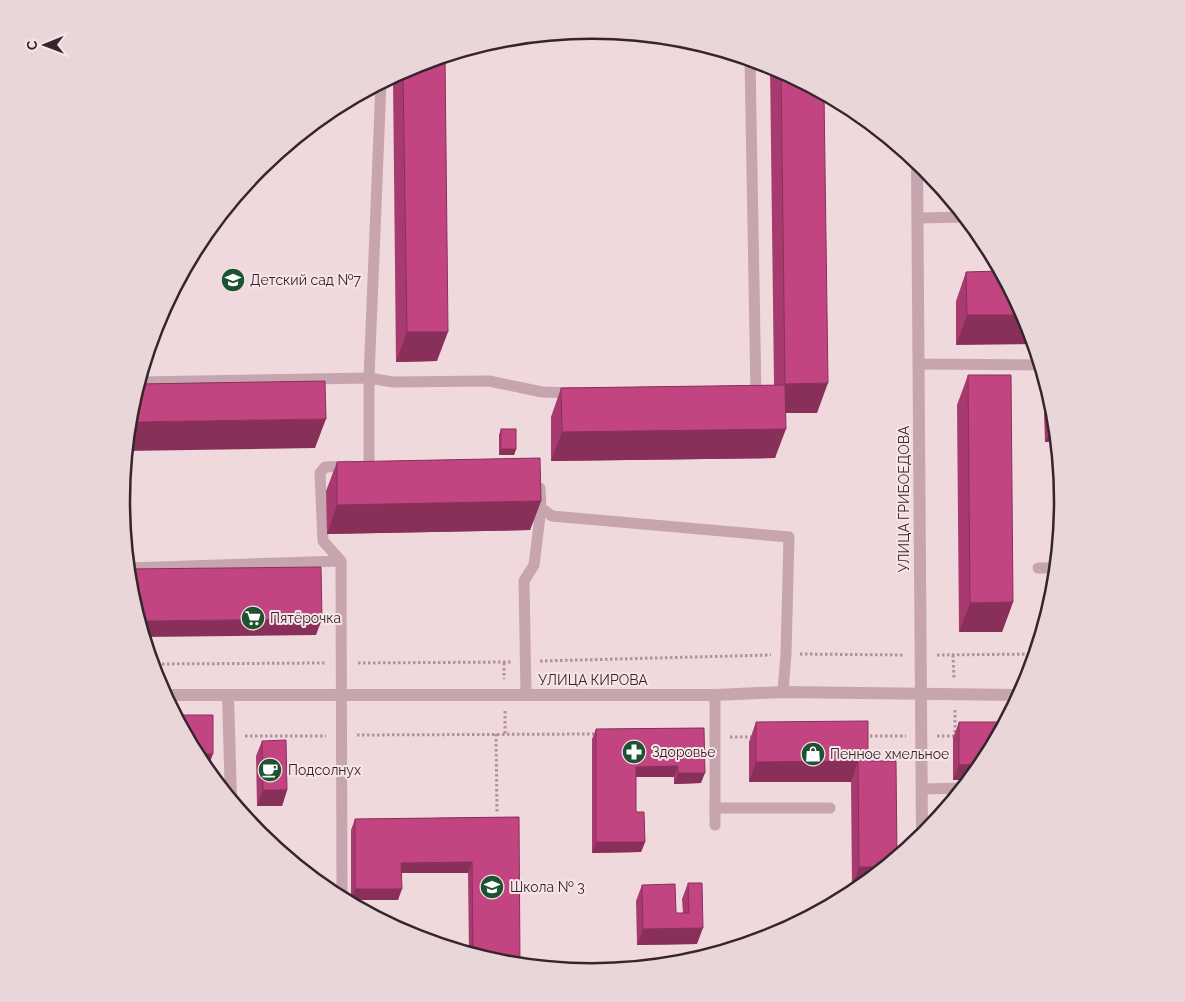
<svg xmlns="http://www.w3.org/2000/svg" width="1185" height="1002" viewBox="0 0 1185 1002" font-family="Raleway,sans-serif">
<rect width="100%" height="100%" fill="#f0d9dd"/>
<g fill="none" stroke-linecap="round" stroke-linejoin="round">
<g stroke="#b3909a" stroke-width="3" stroke-dasharray="2.5 2.5" stroke-linecap="butt">
<polyline points="1051,583 1052,602"/>
<polyline points="800,654 904,655"/>
<polyline points="937,655 1036,654"/>
<polyline points="953,655 954,679"/>
<polyline points="540,661 771,655"/>
<polyline points="358,663 511,662"/>
<polyline points="504,663 504,679"/>
<polyline points="152,664 326,663"/>
<polyline points="955,710 955,734"/>
<polyline points="505,711 505,734"/>
<polyline points="496,734 497,813"/>
<polyline points="357,735 596,734"/>
<polyline points="245,736 326,736"/>
<polyline points="865,736 906,736"/>
<polyline points="937,736 956,736"/>
<polyline points="730,737 753,737"/>
</g>
<g stroke="#c7a5ae" stroke-width="11">
<polyline points="750,59 756,395 751,395"/>
<polyline points="918,218 966,217"/>
<polyline points="919,364 1041,365"/>
<polyline points="139,382 369,378 393,382 489,381 542,392 575,393"/>
<polyline points="369,465 369,378 381,83"/>
<polyline points="540,488 541,508 552,516 789,537 786,654 783,692"/>
<polyline points="341,561 323,541 320,473 325,467 350,466"/>
<polyline points="128,568 341,561 342,898"/>
<polyline points="1038,568 1057,568"/>
<polyline points="526,695 524,581 534,565 541,508"/>
<polyline points="715,695 715,825"/>
<polyline points="922,789 963,788"/>
<polyline points="715,808 830,808"/>
</g>
<g stroke="#c7a5ae" stroke-width="12">
<polyline points="917,161 922,837"/>
<polyline points="228,696 231,799"/>
</g>
<polyline stroke="#c7a5ae" stroke-width="12" points="165,695 715,695 783,692 1021,695"/>
</g>
<g fill="#a73b6f">
<polygon points="770,65 824,93 817,413 786,413 775,458 551,461 551,417 561,388 774,385"/>
<polygon points="413,66 437,361 396,362 393,76"/>
<polygon points="1001,271 956,345 956,301 966,272"/>
<polygon points="968,375 1013,602 1002,632 959,632 957,405"/>
<polygon points="1046,409 1058,442 1045,442 1044,414"/>
<polygon points="501,429 516,449 514,455 499,455 499,435"/>
<polygon points="337,462 541,501 530,530 327,534 326,491"/>
<polygon points="756,722 868,761 897,858 860,888 852,888 851,782 749,782 749,742"/>
<polygon points="959,722 1006,722 953,780 953,738"/>
<polygon points="704,728 701,783 674,784 674,777 636,777 636,812 645,842 641,852 592,853 592,739 596,729"/>
<polygon points="262,741 287,790 282,806 257,806 256,756"/>
<polygon points="519,817 500,963 469,953 468,873 402,873 398,900 351,900 351,830 355,819"/>
<polygon points="688,883 697,944 637,945 636,901 642,885 676,913 683,913 682,899"/>
</g>
<g fill="#88305a">
<polygon points="967,315 1024,315 1028,321 1035,344 956,345"/>
<polygon points="407,332 448,332 437,361 396,362"/>
<polygon points="828,383 817,413 774,413 785,384"/>
<polygon points="326,419 315,448 126,451 129,422"/>
<polygon points="786,429 775,458 551,461 562,432"/>
<polygon points="1057,436 1058,442 1045,442 1047,437"/>
<polygon points="501,449 516,449 514,455 499,455"/>
<polygon points="541,501 530,530 327,534 337,505"/>
<polygon points="1013,602 1002,632 959,632 970,603"/>
<polygon points="322,619 316,635 144,637 139,621"/>
<polygon points="196,754 213,754 207,770 201,762"/>
<polygon points="858,761 851,782 749,782 756,762"/>
<polygon points="983,764 970,780 953,780 959,765"/>
<polygon points="678,766 674,777 632,777 636,767"/>
<polygon points="678,773 705,773 701,783 674,784"/>
<polygon points="263,790 287,790 282,806 257,806"/>
<polygon points="596,842 645,842 641,852 592,853"/>
<polygon points="472,862 468,873 397,873 401,863"/>
<polygon points="859,867 885,867 860,888 852,888"/>
<polygon points="355,889 402,889 398,900 351,900"/>
<polygon points="703,928 697,944 637,945 643,929"/>
</g>
<g fill="#c24581" stroke="#88305a">
<polygon points="445,56 448,332 407,332 403,71 413,66"/>
<polygon points="781,70 824,93 828,383 785,384"/>
<polygon points="1001,271 1024,315 967,315 966,272"/>
<polygon points="968,375 1011,375 1013,602 970,603"/>
<polygon points="325,381 326,419 129,422 131,409 138,384"/>
<polygon points="785,385 786,429 562,432 561,388"/>
<polygon points="1046,409 1054,409 1057,436 1047,437"/>
<rect x="501" y="429" width="15" height="20"/>
<polygon points="540,458 541,501 337,505 337,462"/>
<polygon points="321,567 322,619 139,621 130,593 128,569"/>
<polygon points="175,715 213,715 213,754 196,754"/>
<polygon points="868,721 868,761 896,761 897,858 885,867 859,867 858,761 756,762 756,722"/>
<polygon points="959,722 1006,722 983,764 959,765"/>
<polygon points="704,728 705,773 678,773 678,766 636,767 636,812 644,812 645,842 596,842 596,729"/>
<polygon points="286,740 287,790 263,790 262,741"/>
<polygon points="519,817 520,965 500,963 473,955 472,862 401,863 402,889 355,889 355,819"/>
<polygon points="688,883 702,883 703,928 643,929 642,885 675,884 676,913 689,913"/>
</g>
<defs>
<g id="school-disc" transform="scale(1.25)"><circle r="9.5" fill="#1d5330" stroke="#f8e5e8"/><path d="M0-5L7-2L0 1L-7-2ZM-4 1L0 2.5L4 1V4Q0 6-4 4Z" fill="#fff"/></g>
<g id="supermarket-disc" transform="scale(1.25)"><circle r="9.5" fill="#1d5330" stroke="#f8e5e8"/><path d="M-6-5.5h2.5l.6 2H6L4.5 2H-2.5L-4.4-4H-6ZM-1.5 3.2a1.3 1.3 0 1 0 .1 0ZM3 3.2a1.3 1.3 0 1 0 .1 0Z" fill="#fff"/></g>
<g id="pharmacy-disc" transform="scale(1.25)"><circle r="9.5" fill="#1d5330" stroke="#f8e5e8"/><path d="M-2-6h4v4h4v4h-4v4h-4v-4h-4v-4h4Z" fill="#fff"/></g>
<g id="shop-disc" transform="scale(1.25)"><circle r="9.5" fill="#1d5330" stroke="#f8e5e8"/><path d="M-5-2.5h2.3a2.7 3.5 0 0 1 5.4 0H5L5.5 6h-11ZM-1.5-2.5h3a1.5 2.3 0 0 0-3 0Z" fill="#fff"/></g>
<g id="cafe-disc" transform="scale(1.25)"><circle r="9.5" fill="#1d5330" stroke="#f8e5e8"/><path d="M-5.5-4.5H6V0H3Q3 3.5 0 3.5H-2.5Q-5.5 3.5-5.5 0ZM3-3.2v2h1.7v-2ZM-6 4.5H4V6H-6Z" fill="#fff"/></g>
</defs>
<g fill-rule="evenodd">
<use href="#school-disc" x="233" y="280"/>
<use href="#supermarket-disc" x="253" y="618"/>
<use href="#pharmacy-disc" x="634" y="752"/>
<use href="#shop-disc" x="813" y="754"/>
<use href="#cafe-disc" x="270" y="770"/>
<use href="#school-disc" x="492" y="887"/>
</g>
<g text-anchor="middle" stroke-width="4" stroke-linejoin="round" paint-order="stroke">
<g font-size="14" fill="#34262c" stroke="#f8e5e8" text-anchor="start">
<text x="250" y="285">Детский сад №7</text>
<text x="270" y="623">Пятёрочка</text>
<text x="652" y="757">Здоровье</text>
<text x="830" y="759">Пенное хмельное</text>
<text x="288" y="775">Подсолнух</text>
<text x="510" y="892">Школа № 3</text>
</g>
<g font-size="14" fill="#34262c" stroke="#f8e5e8">
<text transform="translate(904 499) rotate(-90)" y="5">УЛИЦА ГРИБОЕДОВА</text>
<text x="593" y="685">УЛИЦА КИРОВА</text>
</g>
</g>
<path d="M0 0H1185V1002H0ZM130 501a462 462 0 1 1 924 0a462 462 0 1 1-924 0Z" fill="#e8d6d9" fill-rule="evenodd"/>
<path fill="none" stroke="#34262c" stroke-width="2.5" d="M130 501a462 462 0 1 1 924 0a462 462 0 1 1-924 0Z"/>
<g transform="translate(45 45) rotate(269)" stroke="#f8e5e8" stroke-width="4" paint-order="stroke">
<path d="M0-4L9 19L0 12L-9 19Z" fill="#34262c"/>
<text y="-8" font-size="14" font-weight="bold" text-anchor="middle" fill="#34262c">С</text>
</g>
</svg>
